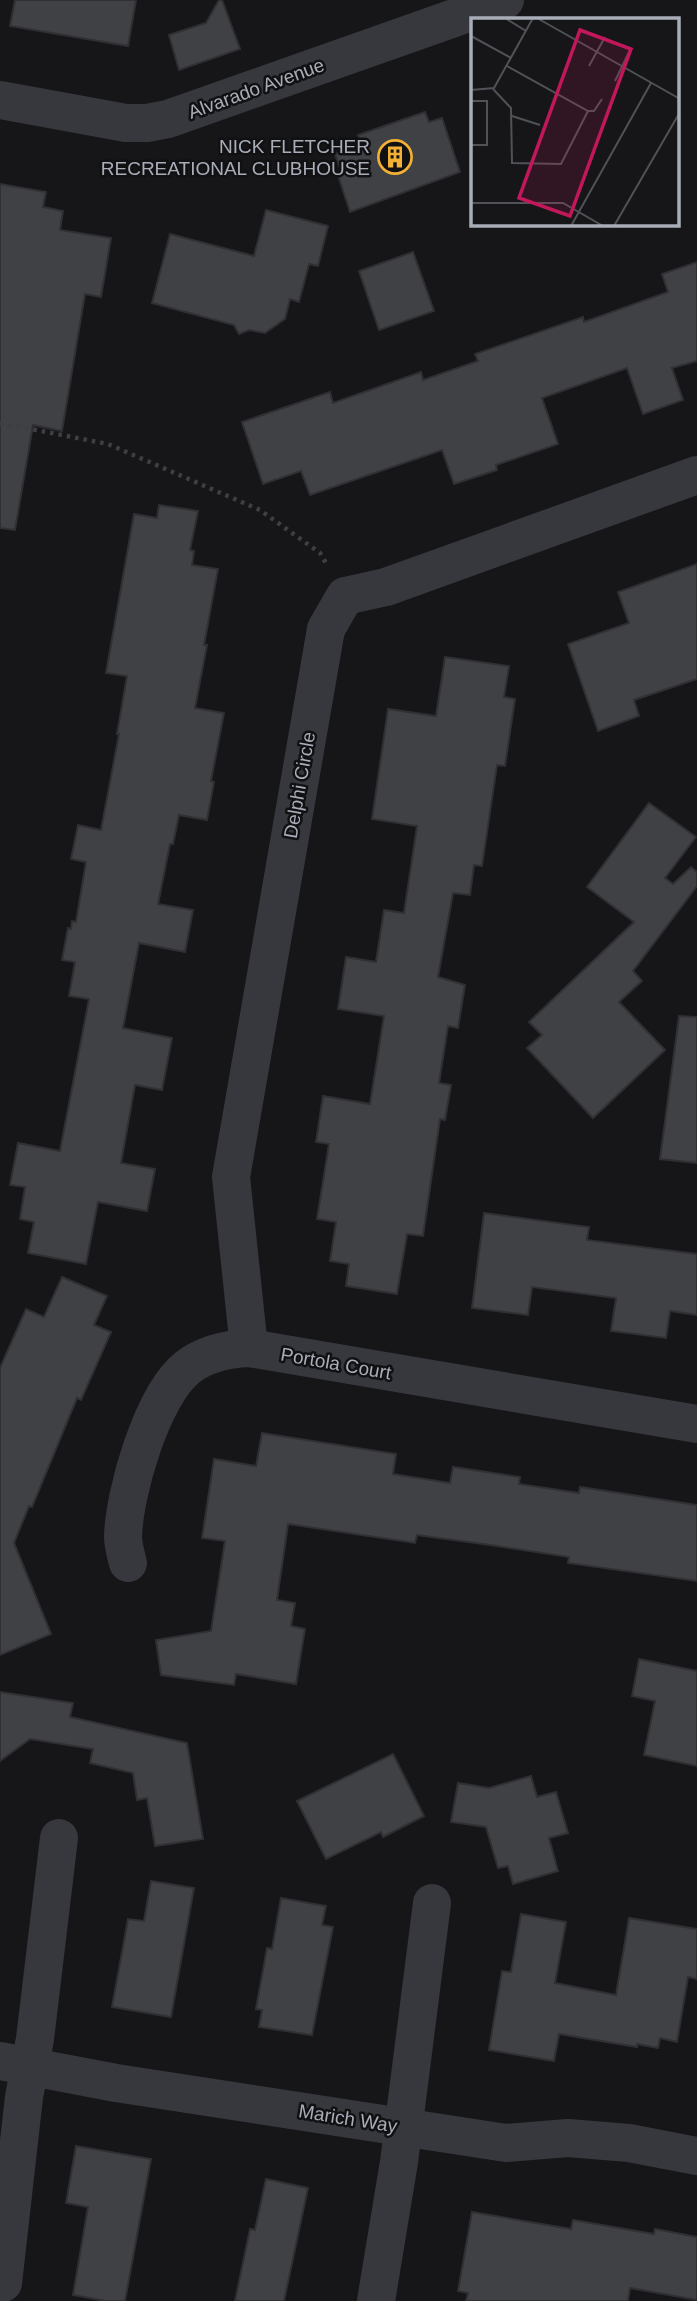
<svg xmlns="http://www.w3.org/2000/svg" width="697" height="2301" viewBox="0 0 697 2301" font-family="Helvetica,sans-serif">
<rect width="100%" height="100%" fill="#161618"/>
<g fill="#404145" stroke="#303034" stroke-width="2">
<polygon points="15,0 136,0 128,46 10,26"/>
<polygon points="219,0 222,0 240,49 179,70 169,35 206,23"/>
<polygon points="425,112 429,122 442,118 460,172 350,212 337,172 341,171 335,154 361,145 358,135"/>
<polygon points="0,184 46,192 43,207 63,211 60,230 111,238 101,297 85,294 62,431 33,425 15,530 0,528"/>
<polygon points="266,210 328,226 318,266 309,264 299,302 290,299 285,319 265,333 249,330 239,334 234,325 152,303 170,234 254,256"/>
<polygon points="413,252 434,311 379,330 359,271"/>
<polygon points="697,262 697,361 672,368 683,400 643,414 627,368 542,398 558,444 496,465 497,470 454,484 442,450 310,495 301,471 263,484 242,422 330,392 333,403 421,372 423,380 478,361 475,354 583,317 584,322 668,292 662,274"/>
<polygon points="159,505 198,511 190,550 194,551 192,565 218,569 204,645 207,645 195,708 224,713 211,781 214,782 207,820 179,815 173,844 170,844 158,904 193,910 185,952 139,943 123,1028 172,1038 162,1090 135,1085 121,1163 155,1169 147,1211 98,1202 86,1264 28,1253 34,1222 20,1219 25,1187 10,1185 18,1143 60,1151 89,999 69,996 75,962 62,960 68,928 71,929 72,921 76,922 86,862 71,859 78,825 101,830 119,734 117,734 127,676 106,673 134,514 157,518"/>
<polygon points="697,564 697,679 634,700 639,716 598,731 568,644 629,623 618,592"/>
<polygon points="445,657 509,666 504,697 515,699 505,766 497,765 482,866 474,865 470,895 453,893 438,977 465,985 458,1028 448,1026 439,1083 451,1085 445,1120 440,1119 423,1236 407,1234 397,1294 346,1286 349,1264 330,1261 336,1222 317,1219 329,1144 316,1142 323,1096 370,1104 384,1016 338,1009 346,957 376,962 384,910 404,913 417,826 372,819 388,709 436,716"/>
<polygon points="649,803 696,837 665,878 673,884 691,867 697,872 697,886 633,971 642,981 619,1002 665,1050 593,1118 527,1048 542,1035 529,1022 634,922 587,887"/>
<polygon points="679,1016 697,1017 697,1163 660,1159"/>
<polygon points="484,1213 589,1227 587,1240 697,1254 697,1315 670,1311 666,1338 611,1331 616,1298 532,1287 528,1315 472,1308"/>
<polygon points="62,1277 107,1296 94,1325 111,1332 81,1400 77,1398 32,1507 29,1506 14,1543 51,1634 0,1655 0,1368 26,1309 44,1317"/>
<polygon points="262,1433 396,1454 393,1474 450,1483 453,1467 520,1477 519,1484 579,1493 580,1487 697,1505 697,1581 568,1563 569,1557 483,1544 417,1535 415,1543 288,1524 277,1600 295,1603 291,1626 305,1629 296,1684 236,1674 234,1685 161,1675 156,1640 211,1631 225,1541 202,1538 214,1459 256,1466"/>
<polygon points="639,1659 697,1671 697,1766 644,1755 655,1701 632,1696"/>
<polygon points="0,1692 73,1703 70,1717 187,1743 203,1839 155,1846 147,1798 137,1800 133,1773 90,1763 93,1749 30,1739 0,1761"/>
<polygon points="393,1754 424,1816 383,1837 381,1832 326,1859 297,1801"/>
<polygon points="531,1776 537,1797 556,1792 568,1833 549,1838 558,1871 513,1884 508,1866 498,1868 486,1827 451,1822 458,1783 489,1788"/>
<polygon points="151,1881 194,1888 171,2017 112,2007 128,1919 144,1921"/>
<polygon points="281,1898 326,1906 322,1925 333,1927 312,2035 259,2027 262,2010 256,2009 267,1948 272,1949"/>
<polygon points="521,1914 566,1922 555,1983 616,1995 629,1918 697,1929 697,1979 688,1977 677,2042 660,2038 658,2048 637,2044 637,2047 559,2034 554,2061 489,2050 502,1971 511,1972"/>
<polygon points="76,2146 151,2159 125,2301 106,2301 73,2295 88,2207 66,2203"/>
<polygon points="266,2179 308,2188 284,2301 235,2301 250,2229 255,2230"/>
<polygon points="472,2212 571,2229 573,2220 654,2234 655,2229 697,2237 697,2300 630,2288 628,2301 466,2301 468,2293 458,2291"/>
</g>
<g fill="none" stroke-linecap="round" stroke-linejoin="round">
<polyline stroke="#3d3f44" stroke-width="4.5" stroke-dasharray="3.5 5" stroke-linecap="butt" points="0,423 108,444 260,510 320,553 327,565"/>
<g stroke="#37383d" stroke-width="38">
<polyline points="0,100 126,123 147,123 168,119 505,0"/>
<polyline points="249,1348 231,1177 326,629 345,596 386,587 697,475"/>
<path d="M128,1563C126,1555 123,1545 123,1537C124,1493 152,1395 188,1367C205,1354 228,1349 249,1348L697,1424"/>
<polyline points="0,2061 116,2083 506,2143 568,2138 629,2143 697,2156"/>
<polyline points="3,2283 24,2097 35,2039 59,1838"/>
<polyline points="376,2301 399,2162 432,1903"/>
</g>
</g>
<defs>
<g id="building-ring" transform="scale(1.75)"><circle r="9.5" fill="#111113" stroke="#f2b134" stroke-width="1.5"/><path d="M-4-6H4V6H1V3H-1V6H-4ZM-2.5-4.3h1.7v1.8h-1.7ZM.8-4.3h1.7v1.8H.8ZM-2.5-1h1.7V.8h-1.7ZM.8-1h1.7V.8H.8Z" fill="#f2b134"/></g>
</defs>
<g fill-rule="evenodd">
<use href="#building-ring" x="395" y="157"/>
</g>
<g text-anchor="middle" stroke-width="5" stroke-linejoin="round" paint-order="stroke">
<g font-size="19" fill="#a8adb8" stroke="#111113">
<text transform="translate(256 88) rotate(-20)" y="7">Alvarado Avenue</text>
<text transform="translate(299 785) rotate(-80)" y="7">Delphi Circle</text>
<text transform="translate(336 1363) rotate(10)" y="7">Portola Court</text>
<text transform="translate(348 2118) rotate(9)" y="7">Marich Way</text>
</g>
<g font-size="19" fill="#a8adb8" stroke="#111113" text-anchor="end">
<text x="370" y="153">NICK FLETCHER<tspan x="370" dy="22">RECREATIONAL CLUBHOUSE</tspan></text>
</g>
</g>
<g transform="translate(471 18)">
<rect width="208" height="208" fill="#161618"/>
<path fill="none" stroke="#505258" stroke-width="2" d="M34,0L55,13M66,0L209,81M0,18L40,40M36,48L117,93H123L131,81M118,48L134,19M144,63L159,32M22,71L40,90L41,145L90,146L117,93M0,72L23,70L62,0M0,83H16V127H0M41,98L69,107M0,185H92L132,208M100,208L180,65M143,208L209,94"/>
<path fill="#c2185b" fill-opacity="0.15" stroke="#c2185b" stroke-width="3.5" d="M109,12L160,31L99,198L48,180Z"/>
<rect width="208" height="208" fill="none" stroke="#a8adb8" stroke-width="3.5"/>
</g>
</svg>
